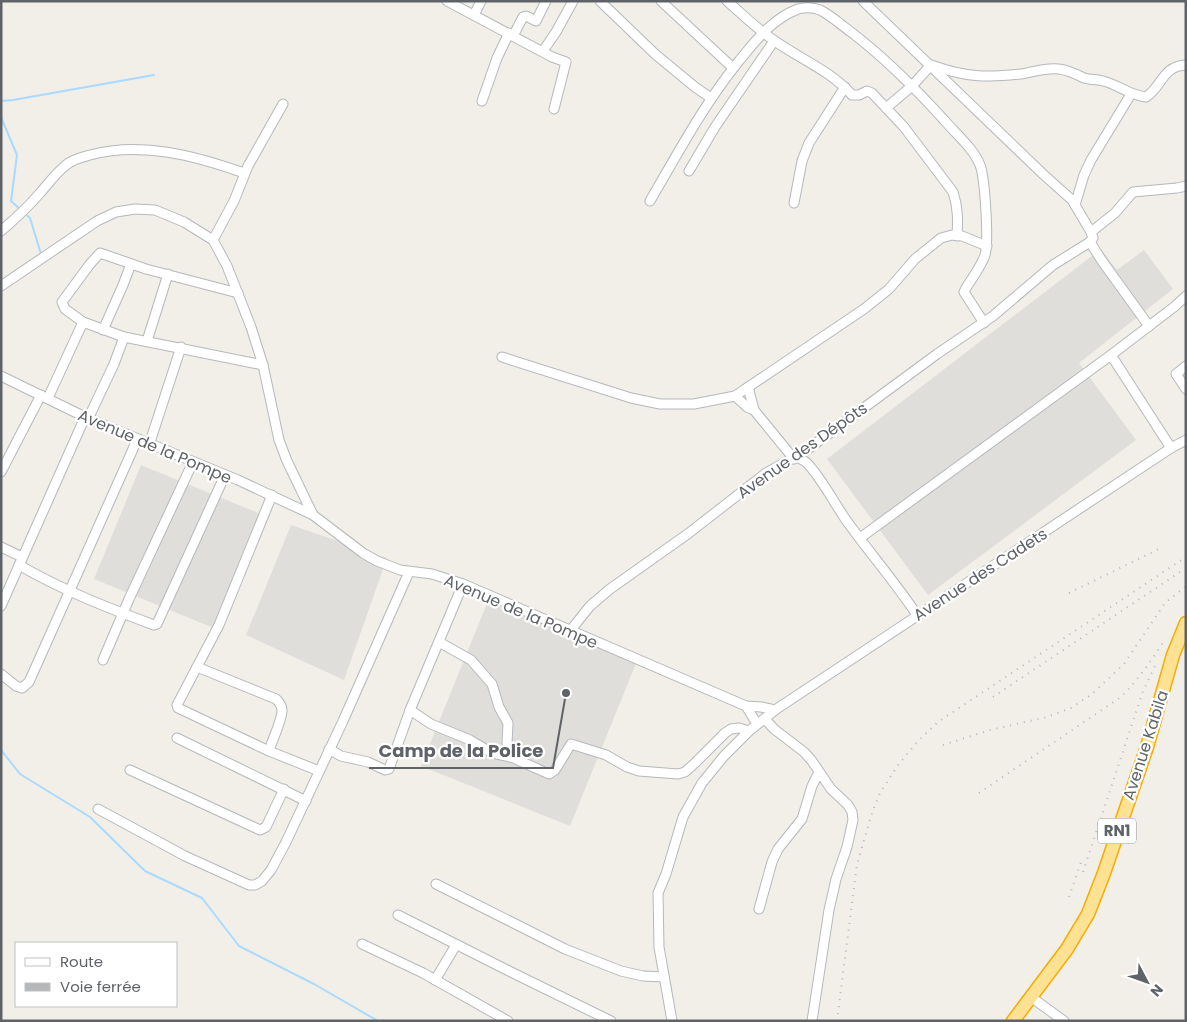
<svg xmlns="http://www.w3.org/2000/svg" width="1187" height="1022" viewBox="0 0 1187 1022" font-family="Poppins,sans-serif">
<rect width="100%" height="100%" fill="#f1efe8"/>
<g fill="#e0deda">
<polygon points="1101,249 1117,270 1144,250 1173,289 1079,363 1136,440 928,595 827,459"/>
<polygon points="141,465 268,517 221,631 94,579"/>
<polygon points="291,525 387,558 344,680 246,635"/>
<polygon points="488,601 637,661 570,826 421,766"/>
</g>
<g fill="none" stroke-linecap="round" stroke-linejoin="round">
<g stroke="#aadaff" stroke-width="2">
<polyline points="1,101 13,100 154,75"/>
<polyline points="1,117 17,155 11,201 21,210"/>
<polyline points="24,213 30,218 41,254"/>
<polyline points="1,750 20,774 90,817 145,871 202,898 239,946 314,984 378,1021"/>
</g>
<g stroke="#b5b8bc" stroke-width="11">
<g id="minor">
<polyline points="447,1 552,57 566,62 554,109"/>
<polyline points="600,1 655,54 695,87 711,98"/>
<polyline points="661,1 733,68"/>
<path d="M727,1C742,14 756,28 772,39C798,58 830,70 852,95H859L867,91L872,93L904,127L953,192C958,207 958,220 957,236"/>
<polyline points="863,1 1044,175 1072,200 1091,232 1093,238 1090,242 1102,261 1149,326"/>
<polyline points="474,15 481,1"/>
<polyline points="513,36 523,17 526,16 536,21 546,1"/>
<polyline points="543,51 556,32 573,1"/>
<polyline points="482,101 497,58 509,33"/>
<path d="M886,108L912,86L931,65C965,77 986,78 1021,74C1034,72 1046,67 1059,69C1068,70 1076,74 1084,78C1090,80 1097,79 1103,81C1119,85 1129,95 1146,97C1162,87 1162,66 1186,65"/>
<polyline points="689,171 715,127 774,41"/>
<path d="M650,201C678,153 704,104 739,61C756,40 772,19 798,9C806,7 813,7 820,10C832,16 841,25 851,32C885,58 916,89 945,121C957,135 973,148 980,165C985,178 989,242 985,255C981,267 972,278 966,288L964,292L984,323"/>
<polyline points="794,203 802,161 809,143 845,87"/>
<polyline points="1075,205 1084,175 1091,160 1131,94"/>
<path d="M1,231C15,219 28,207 40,193C48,184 56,173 66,165C73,159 82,157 90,155C142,141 196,156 244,173"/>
<polyline points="1091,232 1115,213 1133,192 1177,188 1186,186"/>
<polyline points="213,240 234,201 248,166 283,104"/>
<polyline points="1,286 97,221 116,212 135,209 155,210 184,222 213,240 227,266 251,327 263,365 279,440 287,461 313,515"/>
<polyline points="238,293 146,269 100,253 90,264 62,302 65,309 83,322 124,337 263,365"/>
<polyline points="103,330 123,285 131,264"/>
<polyline points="147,341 168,274"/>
<polyline points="1111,355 1171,448"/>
<polyline points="502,357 631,398 660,404 694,404 735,396 864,309 889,289 915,259 941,238 952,235 962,236 987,246"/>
<polyline points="1186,366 1176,374 1186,389"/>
<polyline points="1,376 85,417 238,480 313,515 363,553 377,561 400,570 432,574 463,584 746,706 761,707 775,710"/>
<polyline points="748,387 754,410 794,459"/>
<polyline points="735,396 747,407 754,410"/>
<polyline points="48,398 83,322"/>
<polyline points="88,419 114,364 124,337"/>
<polyline points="149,445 181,347"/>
<path d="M797,457C800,459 804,460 807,463C822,479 833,501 846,520C869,552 895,582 917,615"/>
<polyline points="1,472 41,395"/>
<polyline points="272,495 219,625 177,705 178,708 269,751 319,771"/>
<polyline points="860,538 1111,355 1174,307 1186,296"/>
<polyline points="1,547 22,557"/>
<path d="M19,565C62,590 108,608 154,625L157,624L225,475"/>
<polyline points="1,606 85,417"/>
<polyline points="570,631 590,606 610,589 689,533 766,473 804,452 937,354 993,316 1053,265 1090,242"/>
<polyline points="439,642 471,660 492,684 499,707 508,723 507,743 511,757"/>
<polyline points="103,660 129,599 193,462"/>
<path d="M197,667L276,699C279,702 282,705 282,710C282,721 272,740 269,751"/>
<polyline points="1,674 16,686 22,688 29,682 137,440"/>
<polyline points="746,706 757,724"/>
<polyline points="410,710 431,724 470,740 492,753 511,757 549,774 555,770 571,744 606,755 627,767 639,771 678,774 685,772 695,763 725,733 731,729 739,728 749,731"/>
<polyline points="765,719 774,729 804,752 812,761 831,789 848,805 852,812 853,820 847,847 836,879 829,910 812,1021"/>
<polyline points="177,738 306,801"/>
<polyline points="329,749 341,756 368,762 385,770 389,769 410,710 463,584"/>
<polyline points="130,770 260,830 266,827 284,789"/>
<polyline points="98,809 185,856 249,885 255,885 262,881 271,870 286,842 343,721 409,572"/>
<polyline points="436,884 565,949 621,971 643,976 664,977"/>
<polyline points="759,909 772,862 778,849 802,819 812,786 819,772"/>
<polyline points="398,915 515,974 611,1021"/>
<polyline points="362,944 423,973 508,1021"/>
<polyline points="435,980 456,945"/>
<polyline points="1031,997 1064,1021"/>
<polyline points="672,1021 659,947 658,893 666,874 683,817 702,783 724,756 749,731 775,710 1171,448 1186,440"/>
</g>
</g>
<g stroke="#f9ab00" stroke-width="15">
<polyline id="highway" points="1013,1021 1067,949 1088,914 1104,873 1147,747 1173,655 1186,623"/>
</g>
<use href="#minor" stroke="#fff" stroke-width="9"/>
<use href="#highway" stroke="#fde293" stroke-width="12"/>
<g stroke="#b6b7b8" stroke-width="2" stroke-dasharray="1 6" stroke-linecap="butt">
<polyline points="1069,593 1161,548"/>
<polyline points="993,697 1186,568"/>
<polyline points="943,745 990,730 1047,717 1071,708 1092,694 1124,664 1165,603 1185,587"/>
<path d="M979,793L1121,697C1138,680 1151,661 1164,641"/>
<polyline points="1083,872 1143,691 1156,664"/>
<polyline points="1069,897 1081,862"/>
<polyline points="837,1021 857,864 872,813 880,793 898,765 918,741 938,722 1186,557"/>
</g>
</g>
<g text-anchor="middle" stroke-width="4.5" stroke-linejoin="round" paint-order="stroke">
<rect fill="#fff" stroke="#8f9295" stroke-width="1" x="1098" y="818.5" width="38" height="25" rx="4"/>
<g font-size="15" font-weight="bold" fill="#5f6368">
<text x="1117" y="836">RN1</text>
</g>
<g font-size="16" fill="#5f6368" stroke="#fff">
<text transform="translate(155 446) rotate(23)" y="6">Avenue de la Pompe</text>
<text transform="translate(802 450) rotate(-35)" y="6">Avenue des Dépôts</text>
<text transform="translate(980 574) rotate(-33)" y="6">Avenue des Cadets</text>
<text transform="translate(521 611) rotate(23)" y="6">Avenue de la Pompe</text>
<text transform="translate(1145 745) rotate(-72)" y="6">Avenue Kabila</text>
</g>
</g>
<path fill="none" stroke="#5f6368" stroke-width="2" d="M566 693L553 768H369"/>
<circle fill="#5f6368" stroke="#fff" stroke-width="2" cx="566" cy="693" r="5"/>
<g font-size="18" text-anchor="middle" font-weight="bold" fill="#5f6368" stroke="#fff" stroke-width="4.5" stroke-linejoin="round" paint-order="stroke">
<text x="461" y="757">Camp de la Police</text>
</g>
<rect width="1187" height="1022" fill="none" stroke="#5f6368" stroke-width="5"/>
<rect x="15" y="942" width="162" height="65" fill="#ffffff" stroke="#bfc1c3"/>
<rect x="25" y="958" width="25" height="8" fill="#ffffff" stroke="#bfc1c3"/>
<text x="60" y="967" font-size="15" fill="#5f6368">Route</text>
<rect x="25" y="983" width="25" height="8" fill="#b6b7b8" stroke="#bfc1c3"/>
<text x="60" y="992" font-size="15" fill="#5f6368">Voie ferrée</text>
<g transform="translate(1147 982) rotate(131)" stroke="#ffffff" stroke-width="4" paint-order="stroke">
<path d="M0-4L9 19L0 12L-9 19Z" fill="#5f6368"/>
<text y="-8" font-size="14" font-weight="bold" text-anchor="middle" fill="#5f6368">N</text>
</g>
</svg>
